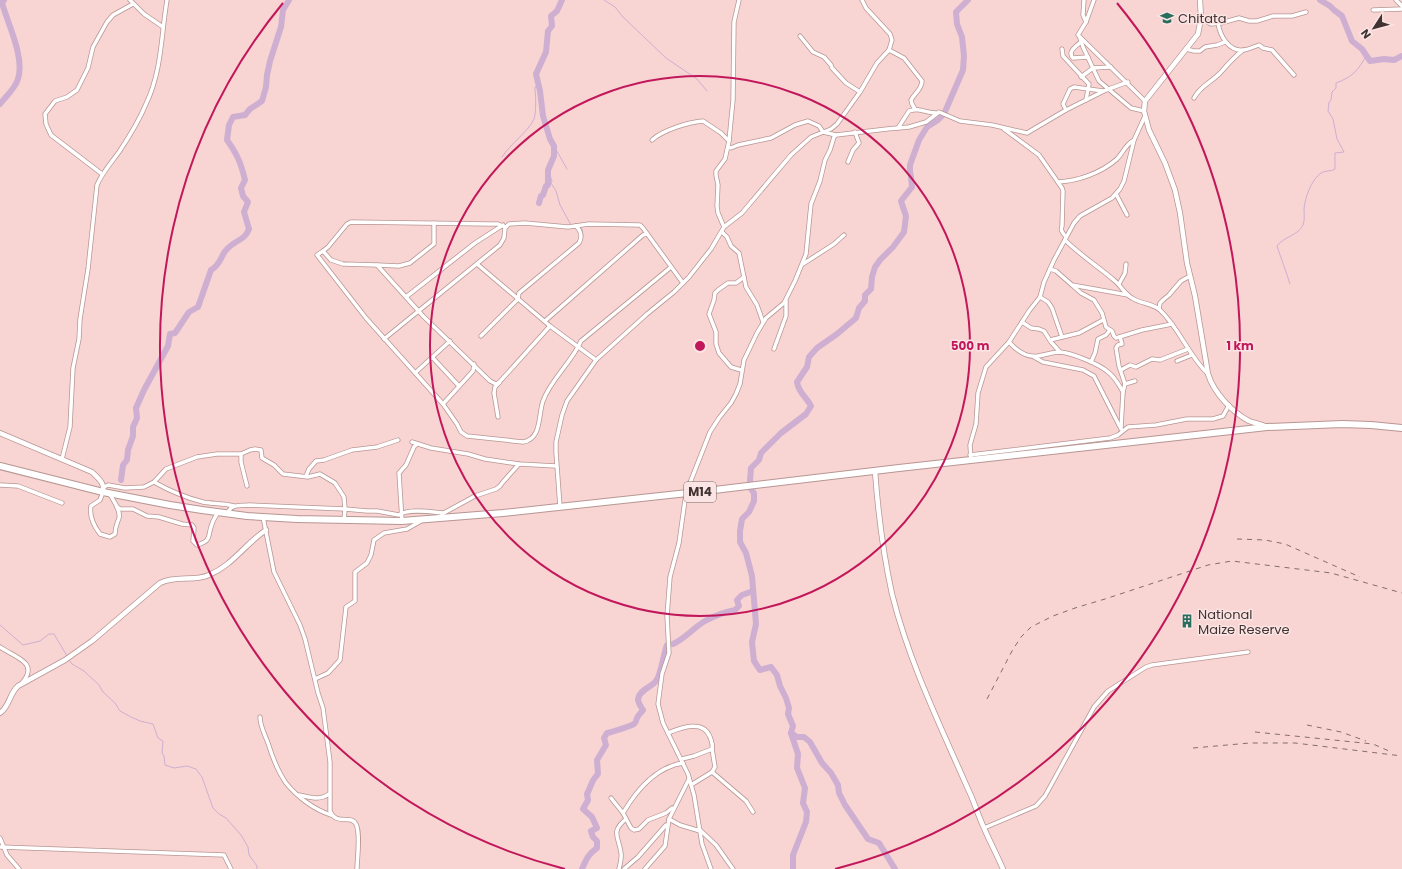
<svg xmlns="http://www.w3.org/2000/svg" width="1402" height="869" viewBox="0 0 1402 869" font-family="Poppins,sans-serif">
<rect width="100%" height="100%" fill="#f8d4d2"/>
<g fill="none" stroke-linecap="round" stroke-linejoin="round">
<g stroke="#ceafd2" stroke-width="1">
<polyline points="604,0 615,7 623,17 666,58 697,79 707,91"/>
<polyline points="554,146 567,169"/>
<path d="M502,157C510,144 529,131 534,119C536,114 536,96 535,90V87L538,85"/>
<polyline points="548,170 552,181 551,183 556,191 560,205 571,225"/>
<polyline points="580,228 582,229 583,236"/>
<path d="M1290,284C1286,271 1281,258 1277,246C1283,237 1299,235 1303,225C1305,220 1304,214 1304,209C1305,198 1311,180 1321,173C1325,170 1331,172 1335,169V153L1344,152L1337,139L1333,119L1328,111L1329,102L1331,100L1332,92L1336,88V83C1352,77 1358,71 1366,56"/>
<polyline points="0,625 23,645 40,641 49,634 54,634 67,656"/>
<polyline points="69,660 72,664 84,671 99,685 103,692 115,703 120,711 131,717 140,721 153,724 158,738 163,741 162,753 164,756 165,765 174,768 187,766 196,769 202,777 213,808 219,814 226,818 241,835 248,847 249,855 257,866 257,869"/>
</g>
<g stroke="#ceafd2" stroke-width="6">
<polyline points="1320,0 1330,6 1334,10 1342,16 1352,41 1362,49 1370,61 1384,59 1394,60 1402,56"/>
<path d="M0,104C6,96 15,89 18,79C25,58 8,24 2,3L4,0"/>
<polyline points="539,203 541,196 543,195 546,186 548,185 548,170 554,156 554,146 550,139 543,116 540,91 536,74 546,52 548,31 552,26 551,16 557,11 562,0"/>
<path d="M121,480L123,465L127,460L128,450L133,436V427L137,418L136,408L144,390L168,346L170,334L175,333L189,312L198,307L211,270C222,264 220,255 228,248C236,240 245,240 249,229L244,212L248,202L243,196L241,188L245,180C241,163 237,154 227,140L229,125L233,117L245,115L250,109L262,101L266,87L267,75L270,61L281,27L283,10L289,0"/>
<path d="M750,481L751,468L759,460L761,453L781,433L806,414L811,406C806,396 799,394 797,382L807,367L809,357L817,348L837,334L856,318L859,308L865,301V295L871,289L872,277L875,267L880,260L893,247L904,232L906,216L901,201L912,187L911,177L910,172V165L919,140L927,127L938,120L944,114L963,70L964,56L962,37L957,24L956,12L968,0"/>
<polyline points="751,489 754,493 754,501 749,512 742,519 740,531 740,542 746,553 752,576 756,624 752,642 754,661 760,670 771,667 777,675 780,686 786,698 789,708 788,714 793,726 791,733 798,754 797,768 805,788 803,803 807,812 806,822 793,855 793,869"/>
<path d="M673,644C686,638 693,628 705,621C714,616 725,612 735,610L739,606L737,600L742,595L753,591"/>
<polyline points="791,733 797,737 804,737 810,742 822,763 831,773 838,785 839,793 845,805 868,839 879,843 895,869"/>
<path d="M582,869C586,860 588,854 597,848V841L593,837L591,831L597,828L592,817L583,809L588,800L587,794C592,785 590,782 598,774L597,760L606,745L604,738L607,733C612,732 631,726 634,724C638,720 635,722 637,718C638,715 641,713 643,710C641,707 638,703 638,699C640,689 652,687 656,681C661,675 664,652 667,645"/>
</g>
<g stroke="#b79693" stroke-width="5">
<g id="minor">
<polyline points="130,0 144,14 163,27"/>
<polyline points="1084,0 1083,15 1086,22"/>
<polyline points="1094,0 1086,22 1078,35 1145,101"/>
<polyline points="1396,0 1402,6"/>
<polyline points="1373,10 1402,9"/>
<polyline points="1201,15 1204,20 1211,24 1221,23 1239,18 1249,21 1257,21 1273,16 1292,16 1306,12"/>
<path d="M1218,23C1220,36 1229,52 1244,50C1249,49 1254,47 1259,45L1263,48L1272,50L1294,75"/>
<polyline points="800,36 813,52 824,57 831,65 832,68 846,83 860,92"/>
<polyline points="1080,38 1083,47 1099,81 1131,108 1144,111"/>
<path d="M1081,42C1076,46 1067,52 1073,58L1088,57"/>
<polyline points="1062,49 1063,56 1089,84 1086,100"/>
<polyline points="1186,49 1194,51 1200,51 1205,47 1217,45 1225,42"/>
<path d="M889,50L904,58L922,81C922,89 915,93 911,100L912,104L915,109"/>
<polyline points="1081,77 1093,68 1111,67"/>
<path d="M1194,98C1201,85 1211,83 1221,72C1228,64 1234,57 1243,50"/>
<polyline points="1066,110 1063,104 1070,89 1074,87 1103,91"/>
<path d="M898,128L909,111C921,107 924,113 936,113"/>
<path d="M1004,129L1039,155L1062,188L1063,191L1062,226C1060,231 1063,233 1066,237"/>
<path d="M652,140C663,130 689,122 703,121L721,133L729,141"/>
<polyline points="728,147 731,148 738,145 771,138 795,125 808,121 819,126 823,132 836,135 887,129 909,127 926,122 939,112 960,121 992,125 1027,133 1066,110 1106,90 1128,82"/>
<polyline points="848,162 853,150 859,143 855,132"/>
<polyline points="102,174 51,135 46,124 45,114 55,101 67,97 77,90 88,68 93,47 107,22 113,15 133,4"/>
<path d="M1058,182C1078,181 1101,173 1117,159C1123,153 1125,145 1134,140"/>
<polyline points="1116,194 1127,215"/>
<polyline points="724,227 718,213 717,206 718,185 716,175 716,171 725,159 729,141 733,100 734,22 739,0"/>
<polyline points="722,232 727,237 731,246 739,253 746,287 757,305 763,322"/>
<path d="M1065,240C1080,255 1099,267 1115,281C1121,286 1125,294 1132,298C1141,304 1152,303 1160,310C1180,329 1188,355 1208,374"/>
<polyline points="323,251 328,247 347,224 351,222 490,224 498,224 505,227"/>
<polyline points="477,264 550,326 596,360"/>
<polyline points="803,264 834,244 844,235"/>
<polyline points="377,265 399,266 410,263 434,244 434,223"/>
<polyline points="1050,269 1056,271 1072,285 1128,295"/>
<polyline points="1119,284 1125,273 1126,264"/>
<polyline points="1072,285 1081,293 1094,300 1102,313 1106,327 1112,331 1114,336 1116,338 1142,330 1172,324"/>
<polyline points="406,297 475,243 503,225"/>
<polyline points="1040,297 1048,302 1052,308 1062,337"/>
<polyline points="1159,309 1160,303 1163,300 1169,295 1181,281 1190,276"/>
<polyline points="545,321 643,235 647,234"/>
<polyline points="1022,322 1031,328 1039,329 1044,331 1051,342 1060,352"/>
<path d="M481,336L518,299L519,293L579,243C583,236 581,231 576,226"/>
<polyline points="1120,337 1122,344 1118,345 1116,348 1119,366 1125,384 1123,392 1121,428"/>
<polyline points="384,339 500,245 504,238 505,228 509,224 525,223 568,227 589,224 640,225 643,228 683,283"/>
<polyline points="1050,340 1079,333 1103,320"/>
<path d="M1009,342C1017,351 1026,358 1038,356C1045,355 1053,352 1060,352C1072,353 1099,364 1108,372C1115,377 1119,385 1123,392"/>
<polyline points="774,349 786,316 786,301"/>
<polyline points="432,357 459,386"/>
<polyline points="1034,357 1043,362 1083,370 1094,376 1121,429"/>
<polyline points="1177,361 1192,355"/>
<polyline points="1091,362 1095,353 1098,339 1106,335 1110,330"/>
<polyline points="741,370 731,367 719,353 716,344 716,332 709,314 714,300 715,293 718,290 728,283 736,283 744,277"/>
<polyline points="1121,370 1130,365 1136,367 1152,359 1160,360 1188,349"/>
<polyline points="415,373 450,341"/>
<path d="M499,383L496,384L490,381L423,316L377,265L343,264L331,260L323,251L317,255L366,318L443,404L457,424L461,432L467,436L523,442C542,439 538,415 543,401C551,379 572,362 581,341L671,267"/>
<polyline points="1125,384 1135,381"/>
<polyline points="443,404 473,371 474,364"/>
<polyline points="498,417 494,393 495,387 550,326"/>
<polyline points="412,442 431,448 468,454 485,459 519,464 556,466"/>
<polyline points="241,454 241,462 247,486"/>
<polyline points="970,455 1110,438 1118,435 1128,427 1156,425 1187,419 1213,419 1223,416 1229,405"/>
<path d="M62,459L70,427L73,368L79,339L80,319L88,269L97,185C102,173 111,163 119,152C129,137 139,121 146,104C162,71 161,35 167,0"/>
<polyline points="971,460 970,445 976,424 978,393 986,367 1009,342 1029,311 1040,297 1044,282 1054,260 1074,223 1080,216 1112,198 1120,189 1124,181 1134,140 1145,116"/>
<polyline points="306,476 309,469 316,461 324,460 352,450 377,447 398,440"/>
<path d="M154,482C168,490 187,498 203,502C213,504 223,503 234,506"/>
<polyline points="0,485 18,486 62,503"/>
<polyline points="104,487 108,485 125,488 144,487 154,482 166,469 197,457 217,454 241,454 250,450 255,449 261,450 262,458 274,465 283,474 308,477 320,474 335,483 344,497 345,509 344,521"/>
<path d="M103,492L100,500L91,506C89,516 94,526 100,534L110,537L115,534C115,527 117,524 119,518C121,510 113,500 109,493"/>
<path d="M117,507L121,509H133L147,516L159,517L182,524L192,525L194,528L193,541L197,545C213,540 207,536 212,524C213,520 216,516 218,512"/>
<polyline points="560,507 556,452 556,442 562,415 567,401 596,360 647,314 674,292 689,277 711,249 724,227 742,213 791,155 811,137 831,129 837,124 860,92 877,63 889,50 892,40 890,34 866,8 862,0"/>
<path d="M228,513C230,504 241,506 249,505L345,509L367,511H377L399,515C408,508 432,512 443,513"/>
<polyline points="442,514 475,496 496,489 500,486 503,482 519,464"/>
<path d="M263,517L274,572L300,625L305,639L318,693L323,708L330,762V811C336,826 351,814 356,824C361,834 357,858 357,869"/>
<polyline points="402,521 399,473 406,465 414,447 417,444"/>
<path d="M0,647C14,657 40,662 22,683"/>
<polyline points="315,679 328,673 340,660 346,607 355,601 355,572 367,563 371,555 374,540 384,533 407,529 421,521"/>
<path d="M260,717C260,726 265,735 268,743C272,756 279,773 286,783C297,797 315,810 331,815"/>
<path d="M668,733C681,728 703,719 710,737C712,742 713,745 712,749L694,756L682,759"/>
<polyline points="712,749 715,767 712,772"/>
<polyline points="691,785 712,772 746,801 753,812"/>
<path d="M299,795C310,797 319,801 329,794"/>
<polyline points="611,798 623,813 631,828 634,830 639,829 648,820 666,813 672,808"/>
<path d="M623,813C636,791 656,767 683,763"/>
<polyline points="669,819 680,825 700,831"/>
<polyline points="984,828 1036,806 1045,796 1094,707 1108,691 1146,667 1152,665 1248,652"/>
<polyline points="699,829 716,845 733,869"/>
<polyline points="0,838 7,855 19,869"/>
<polyline points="0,847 224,855 231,869"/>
<path d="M619,869C620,864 622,858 621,853C619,837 610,832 626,819"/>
<polyline points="624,869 638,857 666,825"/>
<polyline points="645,869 665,846 669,819 689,779"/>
<polyline points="711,869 702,844 694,795 688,774 663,723 658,704 662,674 669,653 667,616 670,577 679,543 686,493 710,432 719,418 731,403 736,394 740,384 744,360 757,333 766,318 784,303 795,281 806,254 811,204 820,181 825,160 830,150 834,137 836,135"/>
</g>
</g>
<g stroke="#b79693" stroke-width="6">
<g id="tertiary">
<path d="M1200,0L1201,18L1198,34L1145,101L1144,111L1149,130L1165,163L1175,190L1180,213L1187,263L1195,296L1208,374C1214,393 1232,412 1249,421C1254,423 1260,424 1265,426"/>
<path d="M0,433L92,472C98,478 105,483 103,492"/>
<path d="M875,471C878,512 883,553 892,594C909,662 940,725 968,789C974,801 978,815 984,828C990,842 997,855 1003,869"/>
<path d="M0,713C10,706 9,694 18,686L65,660L92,641L160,583C176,575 194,582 209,575C233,565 245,544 266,530"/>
</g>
</g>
<g stroke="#b79693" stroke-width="8">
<polyline id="trunk" points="0,466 103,492 170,505 202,510 247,516 297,519 402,521 503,513 706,491 899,468 1267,427 1342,424 1371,425 1402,428"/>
</g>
<use href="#minor" stroke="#fff" stroke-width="3.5"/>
<use href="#tertiary" stroke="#fff" stroke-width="4.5"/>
<use href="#trunk" stroke="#fff" stroke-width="6"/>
<g stroke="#836e6d" stroke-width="1" stroke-dasharray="5 5" stroke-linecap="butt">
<polyline points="1237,539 1265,540 1285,544 1360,577"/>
<polyline points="987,699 1012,651 1021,637 1031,627 1053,616 1075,608 1105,599 1208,565 1232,561 1331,573 1402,593"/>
<polyline points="1307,725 1341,732 1366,741"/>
<polyline points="1255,732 1373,744 1389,751"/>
<polyline points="1193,748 1250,743 1295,743 1402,756"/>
</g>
</g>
<g fill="none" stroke="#c2185b" stroke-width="2">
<circle cx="700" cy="346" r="270"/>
<path d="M565 869A540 540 0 0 1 283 3M1117 3A540 540 0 0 1 835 869"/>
</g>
<defs>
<g id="school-bare" transform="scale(1.08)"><path d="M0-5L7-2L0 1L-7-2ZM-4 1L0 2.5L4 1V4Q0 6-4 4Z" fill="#2a6d5d" stroke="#fbe5e4" stroke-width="2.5" paint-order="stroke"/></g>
<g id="building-bare" transform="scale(1.08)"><path d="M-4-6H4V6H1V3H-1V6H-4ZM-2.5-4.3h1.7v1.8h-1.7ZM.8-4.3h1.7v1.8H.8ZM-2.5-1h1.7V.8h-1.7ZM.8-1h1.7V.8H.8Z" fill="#2a6d5d" stroke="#fbe5e4" stroke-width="2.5" paint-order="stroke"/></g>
</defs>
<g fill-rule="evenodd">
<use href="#school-bare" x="1167" y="18"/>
<use href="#building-bare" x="1187" y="621"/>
</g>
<g text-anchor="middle" stroke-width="3" stroke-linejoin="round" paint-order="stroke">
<rect fill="#fbe5e4" stroke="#786867" stroke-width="1" x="684" y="482" width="32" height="20" rx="3"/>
<g font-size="12" font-weight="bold" fill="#403332">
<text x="700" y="496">M14</text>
</g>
<g font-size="13" fill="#403332" stroke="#fbe5e4" text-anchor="start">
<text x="1178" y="23">Chitata</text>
<text x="1198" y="619">National<tspan x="1198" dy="15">Maize Reserve</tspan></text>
</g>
</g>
<circle cx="700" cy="346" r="6" fill="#c2185b" stroke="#fbe5e4" stroke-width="2"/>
<g font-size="12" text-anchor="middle" font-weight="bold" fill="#c2185b" stroke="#fbe5e4" stroke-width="3" stroke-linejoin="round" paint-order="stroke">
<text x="970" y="350">500 m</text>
<text x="1240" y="350">1 km</text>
</g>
<g transform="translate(1374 28) rotate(234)" stroke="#fbe5e4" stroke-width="3" paint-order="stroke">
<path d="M0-3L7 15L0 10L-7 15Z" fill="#403332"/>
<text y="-6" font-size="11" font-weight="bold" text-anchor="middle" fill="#403332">N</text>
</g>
</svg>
